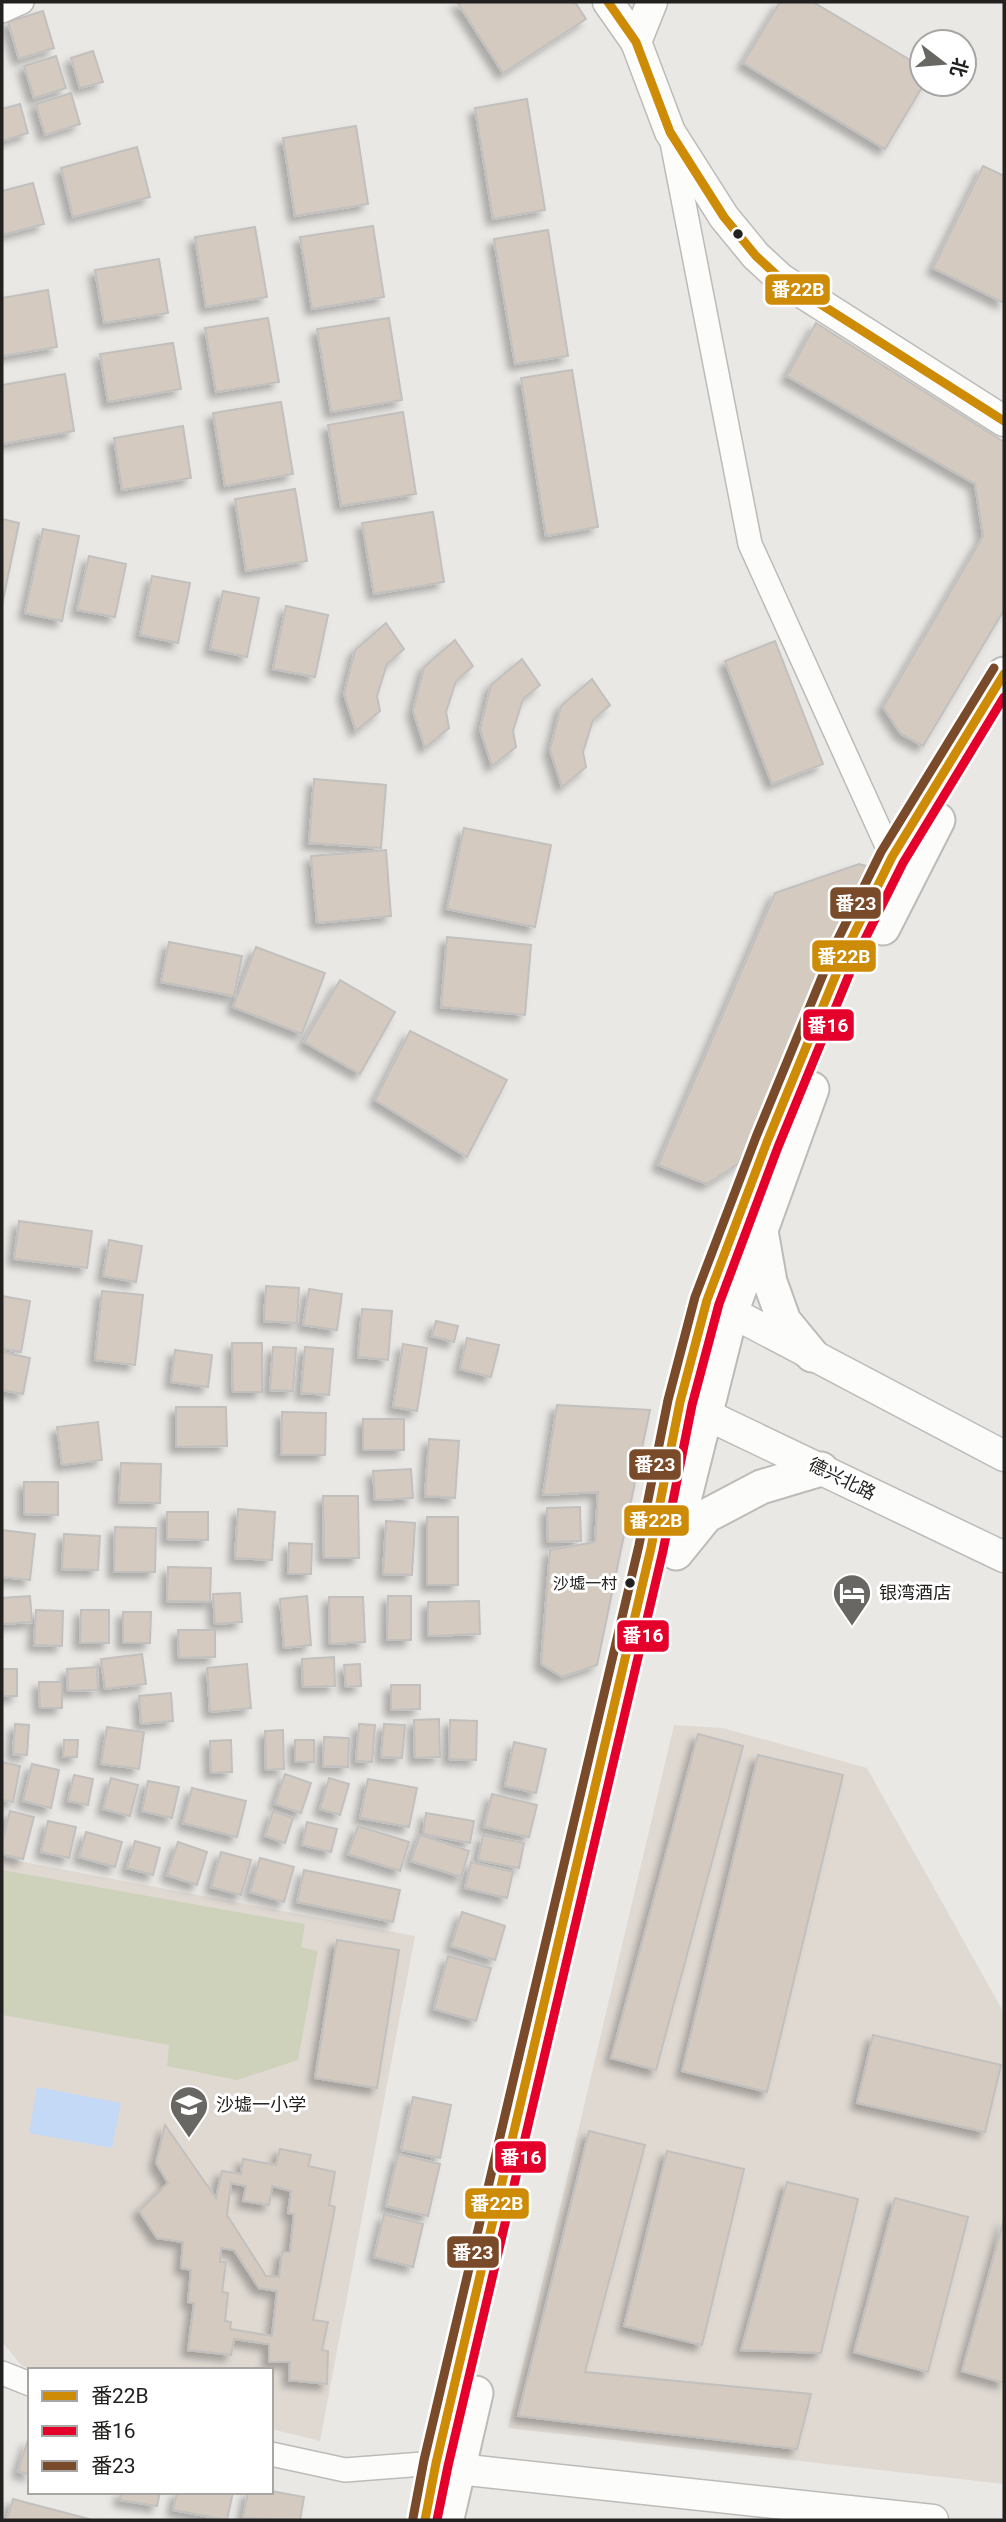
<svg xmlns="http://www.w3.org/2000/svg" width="1006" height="2522" viewBox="0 0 1006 2522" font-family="Roboto,'Noto Sans SC',sans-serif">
<defs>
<filter id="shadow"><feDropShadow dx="-6" dy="6" stdDeviation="3.5" flood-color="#0004"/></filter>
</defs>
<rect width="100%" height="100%" fill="#eae8e5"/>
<g fill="#dfd9d2">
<polygon points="674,1725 723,1728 867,1768 1004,2013 1004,2484 508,2428"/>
<polygon points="2,1858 415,1936 320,2441 271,2429 271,2370 35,2370 22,2366 2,2342"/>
</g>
<polygon fill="#ced2bb" points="2,1870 305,1924 301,1947 318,1951 298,2060 237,2080 167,2066 169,2045 2,2015"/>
<polygon fill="#c4d9f6" points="37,2087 121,2103 112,2148 29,2133"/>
<g fill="#d4cac0" stroke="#c2c0be" stroke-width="2" fill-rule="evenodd" filter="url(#shadow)">
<polygon points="457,2 575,2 586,19 503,73"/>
<polygon points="780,2 813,2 922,67 922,84 924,84 885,149 743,63"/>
<polygon points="43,11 54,48 19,59 8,22"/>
<polygon points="93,51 103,82 80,88 71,58"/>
<polygon points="56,56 66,88 34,98 24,66"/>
<polygon points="71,93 80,124 45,135 36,104"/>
<polygon points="527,99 545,210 493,219 475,108"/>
<polygon points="20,104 28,133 2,141 2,109"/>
<polygon points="356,126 368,204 295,216 283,138"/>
<polygon points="137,147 150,197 73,217 61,168"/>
<polygon points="983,166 1004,176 1004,303 933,268"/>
<polygon points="33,183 44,224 2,235 2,191"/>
<polygon points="373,226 384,297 312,309 300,237"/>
<polygon points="255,227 267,297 206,307 195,237"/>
<polygon points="548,230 568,356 515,364 494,239"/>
<polygon points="159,259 168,313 104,323 95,270"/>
<polygon points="48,290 57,347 2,356 2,298"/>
<polygon points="268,318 279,382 216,392 205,328"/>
<polygon points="389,318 402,400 331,412 317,329"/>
<polygon points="816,323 1004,442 1004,610 923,746 901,734 883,707 983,536 975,484 787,376"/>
<polygon points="173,343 181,389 108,402 100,354"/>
<polygon points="572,370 598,527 546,536 521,378"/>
<polygon points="65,374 74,431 2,444 2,385"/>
<polygon points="281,402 293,474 225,486 213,413"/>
<polygon points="403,412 416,494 341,506 328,425"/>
<polygon points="183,426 191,478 122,490 114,438"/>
<polygon points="295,489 307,561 246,571 235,499"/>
<polygon points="433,512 444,582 374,594 362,523"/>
<polygon points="2,519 19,523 2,605"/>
<polygon points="43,529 79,536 62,621 25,613"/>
<polygon points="89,556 126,564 115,617 77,610"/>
<polygon points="152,576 190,583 178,643 140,635"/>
<polygon points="223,591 259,598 247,657 210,649"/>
<polygon points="286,606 328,615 315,677 273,669"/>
<polygon points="386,623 404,649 387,664 377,696 380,711 356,731 344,694 355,650"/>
<polygon points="455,640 473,666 456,681 446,712 449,728 425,748 413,711 424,667"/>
<polygon points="775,641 823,764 772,784 725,661"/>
<polygon points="522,659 540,685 523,699 513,731 516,747 492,766 480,729 491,685"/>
<polygon points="592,679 610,705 593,720 583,752 586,767 562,787 550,750 561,706"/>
<polygon points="314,779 386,785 381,848 309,843"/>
<polygon points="464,828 551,845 535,927 447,909"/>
<polygon points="386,850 391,916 317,923 311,856"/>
<polygon points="859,864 873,868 757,1130 738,1164 707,1184 658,1165 775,893"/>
<polygon points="447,937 531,945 525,1015 441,1007"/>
<polygon points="169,942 242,956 234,996 161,982"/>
<polygon points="256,947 325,973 302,1034 233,1007"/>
<polygon points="340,980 395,1012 360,1074 304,1042"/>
<polygon points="410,1031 507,1080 467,1157 375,1100"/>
<polygon points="19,1221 92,1231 87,1268 14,1259"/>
<polygon points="109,1240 142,1246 136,1282 103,1276"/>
<polygon points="266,1286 299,1288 297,1323 264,1321"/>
<polygon points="309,1289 342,1294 337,1330 303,1325"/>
<polygon points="102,1291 143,1295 135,1365 95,1360"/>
<polygon points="2,1296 30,1301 21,1352 2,1349"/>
<polygon points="362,1309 392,1311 388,1360 358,1357"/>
<polygon points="436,1321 458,1326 454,1342 432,1336"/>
<polygon points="467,1338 499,1345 491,1377 460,1369"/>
<polygon points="232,1343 262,1343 262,1392 233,1392"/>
<polygon points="403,1344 427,1348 417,1411 393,1407"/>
<polygon points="273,1347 296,1348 293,1391 270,1390"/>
<polygon points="305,1347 333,1349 329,1395 301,1393"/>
<polygon points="175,1350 212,1355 208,1387 171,1382"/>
<polygon points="2,1352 30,1358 23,1394 2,1390"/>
<polygon points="557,1405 650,1410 597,1665 562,1677 541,1664 550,1550 595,1542 598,1492 543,1495"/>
<polygon points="176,1407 226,1407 227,1446 176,1447"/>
<polygon points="282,1412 326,1413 325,1455 281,1455"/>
<rect x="363" y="1419" width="41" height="31"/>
<polygon points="98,1422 102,1460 62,1465 57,1427"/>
<polygon points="429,1439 459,1441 455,1498 425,1496"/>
<polygon points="121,1463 161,1464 160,1503 119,1502"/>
<polygon points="411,1469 413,1498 375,1500 373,1471"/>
<polygon points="24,1482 58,1482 58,1515 24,1514"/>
<polygon points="323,1496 358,1496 359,1558 324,1558"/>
<polygon points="580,1507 581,1541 548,1542 547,1508"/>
<polygon points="238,1509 275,1512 272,1560 235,1558"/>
<polygon points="167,1512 208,1512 208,1540 167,1539"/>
<rect x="427" y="1517" width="31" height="68"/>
<polygon points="386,1521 415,1523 412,1575 383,1574"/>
<polygon points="115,1527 156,1528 155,1572 114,1572"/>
<polygon points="2,1530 35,1534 30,1580 2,1577"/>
<polygon points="64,1534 100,1536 98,1570 62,1569"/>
<polygon points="289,1543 312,1544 311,1574 288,1574"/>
<polygon points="168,1567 211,1568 210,1602 167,1601"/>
<polygon points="240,1593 242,1622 215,1624 213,1594"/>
<polygon points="30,1596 32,1622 2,1624 2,1598"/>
<polygon points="307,1596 311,1645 284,1648 280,1599"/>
<polygon points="388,1596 411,1596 411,1640 387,1640"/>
<polygon points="329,1597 363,1597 365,1642 330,1644"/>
<polygon points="479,1601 480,1634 428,1636 428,1602"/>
<polygon points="36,1610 63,1611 62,1646 34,1645"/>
<polygon points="81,1610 109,1610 109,1643 80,1643"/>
<polygon points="123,1612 151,1612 150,1643 123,1643"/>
<polygon points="178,1630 215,1630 215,1657 179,1658"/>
<polygon points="142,1654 146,1684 105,1689 101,1659"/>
<polygon points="334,1657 335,1686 303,1687 302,1659"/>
<polygon points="247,1664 251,1708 210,1712 207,1668"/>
<polygon points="360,1664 361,1686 346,1687 344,1665"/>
<polygon points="97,1667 98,1690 68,1691 67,1669"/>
<rect x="2" y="1669" width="15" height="27"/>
<polygon points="39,1682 62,1682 62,1708 40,1708"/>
<polygon points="391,1685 420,1685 420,1709 391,1710"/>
<polygon points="171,1693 173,1721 141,1724 139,1696"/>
<polygon points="439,1719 440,1757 415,1758 414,1720"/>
<polygon points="450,1720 477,1721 476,1760 449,1759"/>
<polygon points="15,1724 29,1725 27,1755 13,1754"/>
<polygon points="359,1724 375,1725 372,1762 356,1761"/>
<polygon points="384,1724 405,1725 402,1758 381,1757"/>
<polygon points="107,1727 144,1732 139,1769 101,1764"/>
<polygon points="283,1730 284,1769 266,1770 265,1731"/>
<polygon points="698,1734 743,1746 656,2070 611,2058"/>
<polygon points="324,1737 349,1738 348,1767 323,1766"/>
<polygon points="64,1740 78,1740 77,1757 63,1757"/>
<polygon points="231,1740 232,1772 211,1773 210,1741"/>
<rect x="295" y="1740" width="19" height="22"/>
<polygon points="514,1742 546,1749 536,1793 505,1786"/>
<polygon points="758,1755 843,1775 767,2092 682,2071"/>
<polygon points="2,1762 20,1766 13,1802 2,1800"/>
<polygon points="32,1764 59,1770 51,1808 23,1801"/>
<polygon points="285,1774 311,1783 301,1813 275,1804"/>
<polygon points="74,1775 93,1779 88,1805 68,1801"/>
<polygon points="111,1778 138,1785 130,1816 103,1809"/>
<polygon points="329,1778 349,1784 340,1815 320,1809"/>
<polygon points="368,1779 417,1788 409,1827 360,1818"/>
<polygon points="148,1781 179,1787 172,1818 142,1811"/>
<polygon points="192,1788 246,1801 237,1837 183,1823"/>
<polygon points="492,1794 537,1805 529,1837 484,1827"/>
<polygon points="10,1811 34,1817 23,1859 2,1854 2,1842"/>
<polygon points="273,1811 293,1818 285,1843 265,1836"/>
<polygon points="426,1813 474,1821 470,1843 423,1834"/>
<polygon points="48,1821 76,1827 69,1858 41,1852"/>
<polygon points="307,1822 337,1829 331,1852 302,1845"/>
<polygon points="358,1826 409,1842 400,1871 348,1854"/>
<polygon points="86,1832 122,1842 115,1867 79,1857"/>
<polygon points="420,1835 469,1851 461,1877 411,1861"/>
<polygon points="483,1835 524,1843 519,1868 478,1860"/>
<polygon points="135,1841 160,1848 153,1875 127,1868"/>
<polygon points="178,1842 207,1852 197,1885 167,1875"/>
<polygon points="221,1852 251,1860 241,1895 211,1887"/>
<polygon points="260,1858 294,1867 284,1902 250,1892"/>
<polygon points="471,1862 513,1872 507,1898 465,1888"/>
<polygon points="304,1870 400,1890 393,1922 297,1902"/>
<polygon points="462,1912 505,1926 495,1960 451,1946"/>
<polygon points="337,1940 399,1950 377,2088 315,2078"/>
<polygon points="448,1956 491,1968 476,2021 434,2009"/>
<polygon points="873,2035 1001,2065 985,2132 857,2103"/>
<polygon points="413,2097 451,2105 440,2158 401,2150"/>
<path d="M165,2125L216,2198L222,2171L241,2174L243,2159L276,2165L280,2149L311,2155L308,2166L335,2172L329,2205L335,2207L313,2320L328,2322L322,2350L328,2351L327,2384L289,2380L290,2362H269V2344L234,2339L231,2355L188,2350L194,2303L188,2302L191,2270L181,2268L183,2242L157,2238L139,2211L168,2183L156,2163ZM231,2183L246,2186L243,2201L269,2205L272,2186L291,2191L288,2213L294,2214L290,2252H282L279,2277L266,2276L227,2215ZM221,2248L234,2250L259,2288L277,2291L272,2336L230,2329L231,2322L225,2321L228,2293L222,2292L226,2262H220Z"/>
<polygon points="589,2131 645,2145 585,2372 811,2394 797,2449 518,2416"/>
<polygon points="667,2151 744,2169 702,2345 624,2326"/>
<polygon points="398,2154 440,2164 428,2216 386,2206"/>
<polygon points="787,2182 858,2199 821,2353 741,2350"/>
<polygon points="895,2198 968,2217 928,2372 854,2352"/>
<polygon points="384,2214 423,2224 413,2267 374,2257"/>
<polygon points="1004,2219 1004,2383 962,2371"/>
<polygon points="28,2440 30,2440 30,2475 18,2471"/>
<polygon points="271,2491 304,2497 300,2520 243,2518 248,2492"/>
<polygon points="121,2492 160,2492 157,2506 120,2500"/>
<polygon points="177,2492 233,2492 227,2520 173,2510"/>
<polygon points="13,2499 89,2519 88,2520 7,2520"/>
</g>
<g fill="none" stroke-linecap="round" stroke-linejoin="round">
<g stroke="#bcbbb8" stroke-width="26">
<g id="minor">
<polyline points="2,11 22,2"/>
<polyline points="672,142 750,544 892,857"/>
<polyline points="2,2373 30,2384"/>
<polyline points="271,2454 345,2470 436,2463"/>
</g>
</g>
<g stroke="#bcbbb8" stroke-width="33">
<g id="tertiary">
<polyline points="608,2 636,42 670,132 724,217 756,256 781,279 1004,421"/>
<polyline points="636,42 652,2"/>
<polyline points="710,1301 1004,1456"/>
<polyline points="684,1404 1004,1557"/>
<polyline points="436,2463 458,2469 933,2520"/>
</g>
</g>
<g stroke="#bcbbb8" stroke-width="37">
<g id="secondary">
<polyline points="883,928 938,820"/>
<polyline points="761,1231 770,1282 784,1321 812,1355"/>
<polyline points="675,1536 731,1313 812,1089"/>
<polyline points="676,1553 706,1516 761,1487 821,1469"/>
<polyline points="448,2514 476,2393"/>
<polyline points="425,2520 436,2463 651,1548 680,1402 707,1300 767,1142 847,948 892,857 1004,674"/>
</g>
</g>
<use href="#minor" stroke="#fcfcfb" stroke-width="23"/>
<use href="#tertiary" stroke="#fcfcfb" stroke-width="30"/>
<use href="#secondary" stroke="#fcfcfb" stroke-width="33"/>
<g stroke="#fff" stroke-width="14">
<g id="bus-1">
<polyline points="608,2 636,42 670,132 724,217 756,256 781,279 1004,421"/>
<polyline points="425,2520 436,2463 651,1548 680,1402 707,1300 767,1142 847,948 892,857 1004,674"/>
</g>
</g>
<g stroke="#fff" stroke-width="14">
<polyline id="bus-2" points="437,2520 448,2466 663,1551 692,1405 719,1304 778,1147 858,953 903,863 1004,697"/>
</g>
<g stroke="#fff" stroke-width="14">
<polyline id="bus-3" points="413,2518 424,2460 639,1545 668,1400 695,1297 756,1137 836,943 881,852 994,668"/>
</g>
<use href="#bus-1" stroke="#cd8b06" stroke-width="9"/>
<use href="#bus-2" stroke="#e4002b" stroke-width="9"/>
<use href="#bus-3" stroke="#7a4b2a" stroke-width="9"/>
</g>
<defs>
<g id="hotel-pin" transform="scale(2.0125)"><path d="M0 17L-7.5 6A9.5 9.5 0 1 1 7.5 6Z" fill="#696764" stroke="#fff"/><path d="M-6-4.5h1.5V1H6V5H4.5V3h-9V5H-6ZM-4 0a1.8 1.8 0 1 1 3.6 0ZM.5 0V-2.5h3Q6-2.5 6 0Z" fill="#fff"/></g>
<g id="school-pin" transform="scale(2.0125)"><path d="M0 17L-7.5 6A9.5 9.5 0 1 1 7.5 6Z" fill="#696764" stroke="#fff"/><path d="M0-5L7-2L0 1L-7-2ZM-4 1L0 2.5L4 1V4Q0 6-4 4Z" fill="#fff"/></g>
</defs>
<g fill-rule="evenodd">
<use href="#hotel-pin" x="852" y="1593"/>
<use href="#school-pin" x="189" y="2105"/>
</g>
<g fill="#23211f" stroke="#fff" stroke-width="2.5">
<circle cx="738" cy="234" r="6"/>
<circle cx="630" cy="1583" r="6"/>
</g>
<g text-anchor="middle" stroke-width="6" stroke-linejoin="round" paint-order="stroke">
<g font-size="16" fill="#23211f" stroke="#fff" text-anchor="end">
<text x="617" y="1589">沙墟一村</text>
</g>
<g font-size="18" fill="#23211f" stroke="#fff">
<text transform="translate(842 1479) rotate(26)" y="6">德兴北路</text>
</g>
<g font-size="18" fill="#23211f" stroke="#fff" text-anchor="start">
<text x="879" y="1599">银湾酒店</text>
<text x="216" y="2111">沙墟一小学</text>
</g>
</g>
<g stroke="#fff" stroke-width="2.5">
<rect x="764" y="273" width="67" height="33" rx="7" fill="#cd8b06"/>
<rect x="829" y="886" width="53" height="34" rx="7" fill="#7a4b2a"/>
<rect x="811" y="939" width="66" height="34" rx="7" fill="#cd8b06"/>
<rect x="802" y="1008" width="53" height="34" rx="7" fill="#e4002b"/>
<rect x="628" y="1448" width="54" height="33" rx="7" fill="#7a4b2a"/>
<rect x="623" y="1504" width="67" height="33" rx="7" fill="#cd8b06"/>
<rect x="616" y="1619" width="54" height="34" rx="7" fill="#e4002b"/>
<rect x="494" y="2140" width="53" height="34" rx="7" fill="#e4002b"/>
<rect x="464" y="2187" width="66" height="33" rx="7" fill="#cd8b06"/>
<rect x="446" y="2235" width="54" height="34" rx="7" fill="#7a4b2a"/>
</g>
<g font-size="19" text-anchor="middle" font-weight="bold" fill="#fff">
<text x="798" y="296">番22B</text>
<text x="856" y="910">番23</text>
<text x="844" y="963">番22B</text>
<text x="828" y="1032">番16</text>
<text x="655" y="1471">番23</text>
<text x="656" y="1527">番22B</text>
<text x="643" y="1642">番16</text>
<text x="521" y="2164">番16</text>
<text x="497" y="2210">番22B</text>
<text x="473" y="2259">番23</text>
</g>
<rect width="1006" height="2522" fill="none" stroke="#23211f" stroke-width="7"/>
<rect x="28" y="2368" width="245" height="126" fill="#ffffff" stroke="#a7a6a5" stroke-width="2"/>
<rect x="42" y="2391" width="35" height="10" fill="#cd8b06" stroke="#a7a6a5" stroke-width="2"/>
<text x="91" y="2403" font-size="21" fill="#23211f">番22B</text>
<rect x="42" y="2426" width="35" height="10" fill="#e4002b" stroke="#a7a6a5" stroke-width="2"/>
<text x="91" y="2438" font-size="21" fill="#23211f">番16</text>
<rect x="42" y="2461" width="35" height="10" fill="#7a4b2a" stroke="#a7a6a5" stroke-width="2"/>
<text x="91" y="2473" font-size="21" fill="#23211f">番23</text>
<g transform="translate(943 63) rotate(106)"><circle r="33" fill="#ffffff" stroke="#a7a6a5" stroke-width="2"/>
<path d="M0-5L12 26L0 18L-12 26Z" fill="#696764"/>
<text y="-10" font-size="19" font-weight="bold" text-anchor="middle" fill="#23211f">北</text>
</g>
</svg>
